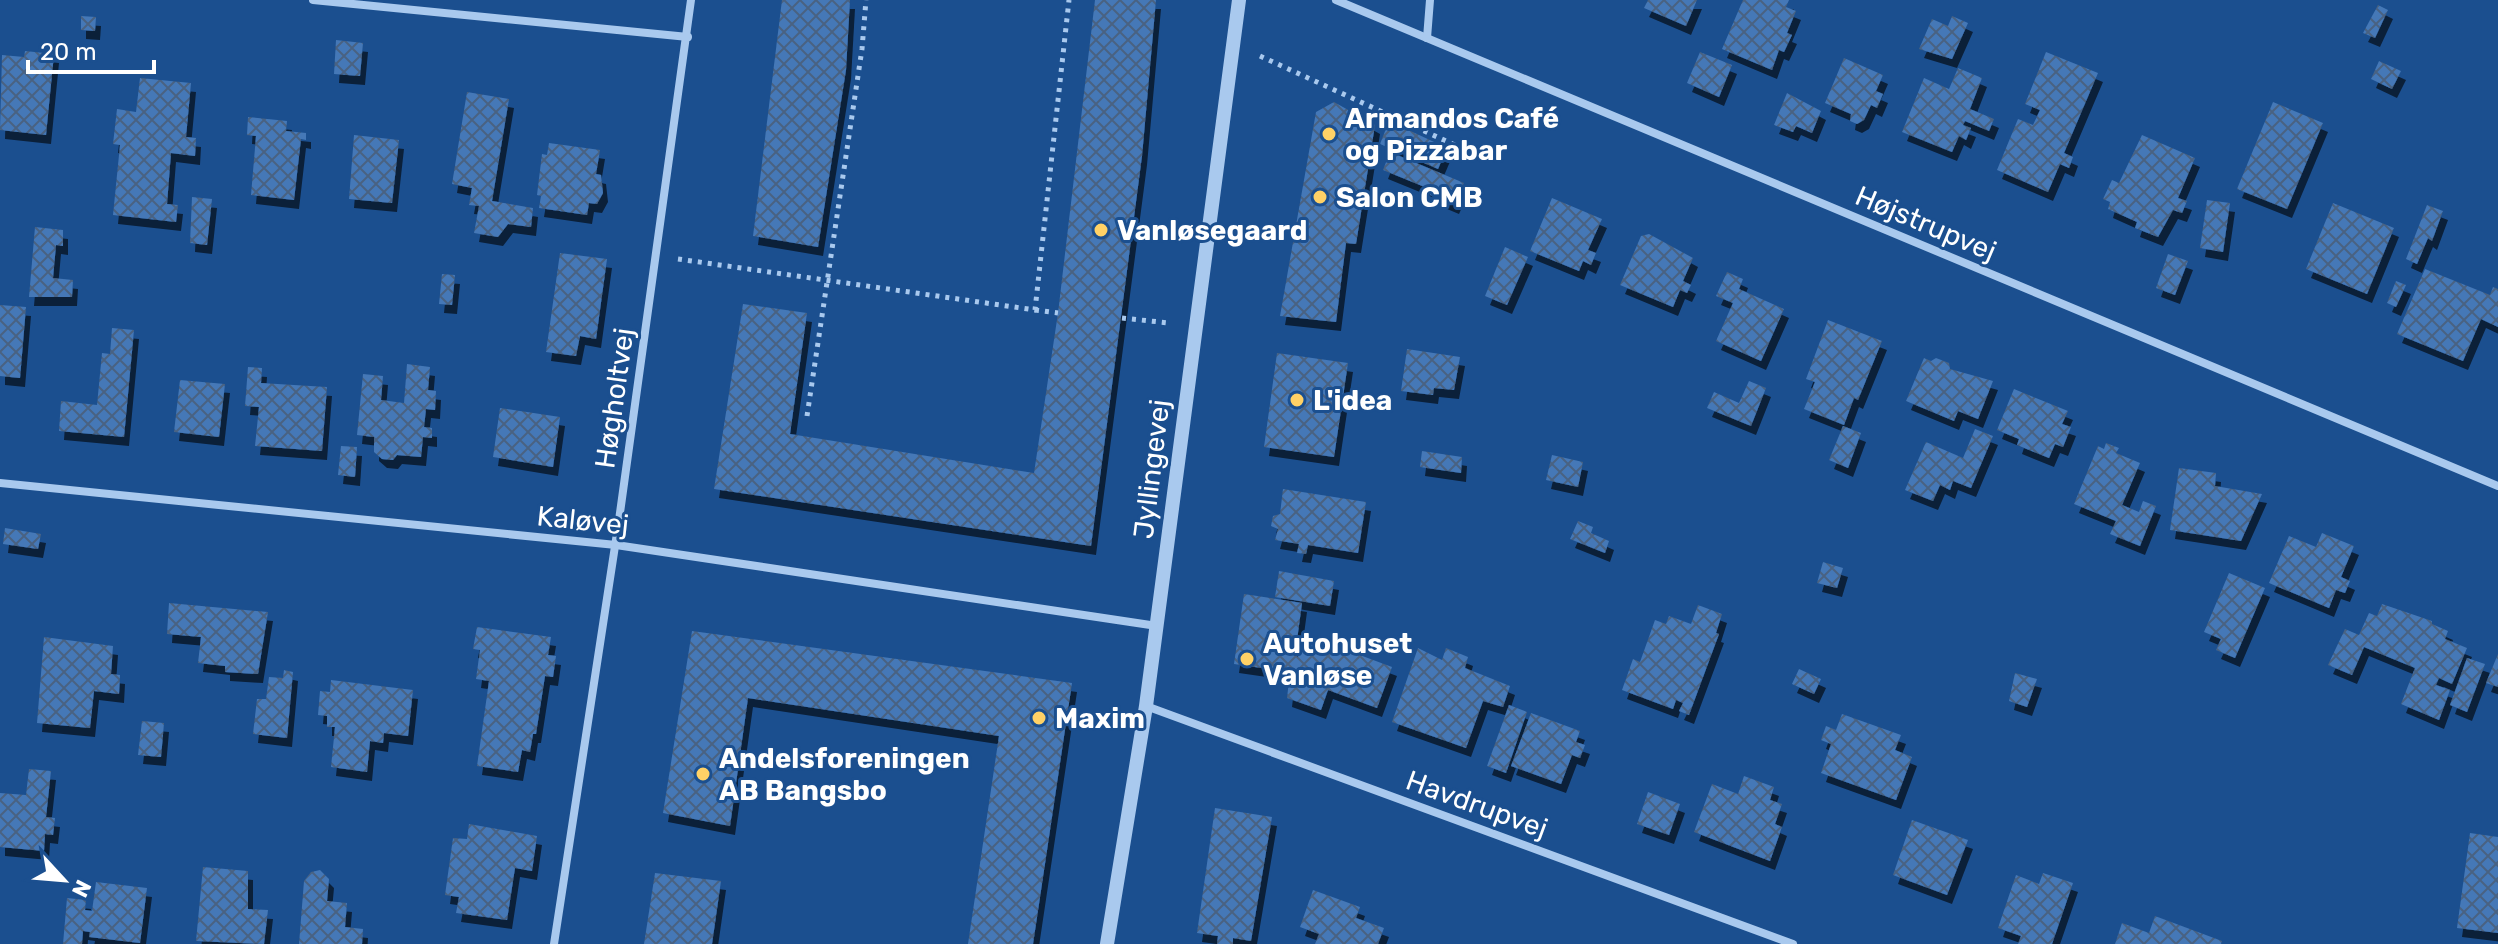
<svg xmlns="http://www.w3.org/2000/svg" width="2498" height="944" viewBox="0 0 2498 944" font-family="Rubik,sans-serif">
<defs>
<pattern id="building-cross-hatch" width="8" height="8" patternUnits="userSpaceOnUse" patternTransform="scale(2)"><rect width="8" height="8" fill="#4478b7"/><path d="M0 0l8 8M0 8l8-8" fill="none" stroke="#486282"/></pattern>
<filter id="shadow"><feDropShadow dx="5" dy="9" stdDeviation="0" flood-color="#0009"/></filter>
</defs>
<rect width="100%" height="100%" fill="#1b4f8f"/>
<g fill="url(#building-cross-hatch)" filter="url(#shadow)">
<polygon points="782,0 850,0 846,70 818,247 753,236"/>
<polygon points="1095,0 1156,0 1142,156 1091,546 714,489 743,304 807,313 790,434 1034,473 1058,313"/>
<polygon points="1648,0 1697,0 1686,26 1644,8"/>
<polygon points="1743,0 1789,0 1786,7 1796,11 1787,33 1792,35 1784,52 1779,50 1772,70 1722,49"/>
<polygon points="2378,5 2388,10 2375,38 2363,33"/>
<polygon points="81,16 96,17 95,31 81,30"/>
<polygon points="1952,16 1968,23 1952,59 1919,49 1932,19 1948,26"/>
<polygon points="336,40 363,43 360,76 334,74"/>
<polygon points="25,51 54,54 46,135 0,130 2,55 24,57"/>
<polygon points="1700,52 1732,65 1719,97 1687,83"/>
<polygon points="2046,52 2098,73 2064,153 2073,157 2069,168 2060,164 2048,192 1997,170 2018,119 2033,125 2040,110 2025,104"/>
<polygon points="1844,58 1883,75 1876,91 1883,94 1877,108 1871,105 1864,120 1857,124 1850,121 1851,114 1825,103"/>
<polygon points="2379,61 2401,71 2392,89 2371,79"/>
<polygon points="1958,68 1982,78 1970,109 1994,119 1989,131 1965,121 1963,125 1971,128 1966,140 1959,136 1952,152 1902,132 1924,78 1949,89"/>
<polygon points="140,78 191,83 186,137 196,138 195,156 171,153 167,204 178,205 176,222 113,215 120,145 113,144 117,109 136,112"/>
<polygon points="467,92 509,99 492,201 533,208 531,227 508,224 498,237 474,233 479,206 469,205 472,188 452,184"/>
<polygon points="1787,93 1821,111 1812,133 1796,126 1793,132 1774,125"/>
<polygon points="1334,102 1375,125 1356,244 1346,243 1336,322 1280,316 1316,112"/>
<polygon points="2273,102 2323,123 2287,209 2237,189"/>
<polygon points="248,117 287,121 286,131 306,133 306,140 301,139 294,200 251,195 256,136 247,135"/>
<polygon points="1389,121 1447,148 1438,169 1380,144"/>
<polygon points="354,135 399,140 392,203 349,199"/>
<polygon points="2142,135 2195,158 2178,198 2187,201 2182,213 2173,210 2158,237 2135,228 2137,222 2108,209 2110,202 2103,199 2112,180 2119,183"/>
<polygon points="549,143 600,150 596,174 601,175 603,193 597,204 589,203 587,215 539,208 541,196 537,195 542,154 547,155"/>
<polygon points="1390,152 1464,183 1454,205 1430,195 1432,190 1383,170"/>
<polygon points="192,197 212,199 207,245 190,243"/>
<polygon points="1552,198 1602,219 1588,250 1596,253 1591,265 1583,261 1579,271 1530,251"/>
<polygon points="2207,200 2230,203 2223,252 2200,248"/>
<polygon points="2333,203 2394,228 2367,294 2306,269"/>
<polygon points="2427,205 2443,211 2432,241 2428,238 2417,264 2406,259"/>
<polygon points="35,227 63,230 63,246 56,245 53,278 73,280 72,297 29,297"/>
<polygon points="1649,234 1693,258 1683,281 1691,285 1687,293 1680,290 1673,307 1620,285 1641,236"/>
<polygon points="1505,247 1528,257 1507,305 1485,296"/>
<polygon points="560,253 607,259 596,339 580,336 576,356 546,352"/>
<polygon points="2168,254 2188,261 2175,295 2156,288"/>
<polygon points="2425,269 2490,295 2493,287 2498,289 2498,327 2481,319 2463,361 2397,334"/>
<polygon points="1727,272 1743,279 1739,289 1784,309 1761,361 1716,341 1733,303 1716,296"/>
<polygon points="442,274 455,275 452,305 439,304"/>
<polygon points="2396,281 2406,285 2396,307 2387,303"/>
<polygon points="0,305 26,307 20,378 0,376"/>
<polygon points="1828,320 1882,341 1858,400 1854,398 1844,425 1804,409 1815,382 1806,379"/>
<polygon points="112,328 134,330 124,437 59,431 61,401 97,405 102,353 110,354"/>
<polygon points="1407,349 1460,357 1454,390 1434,388 1433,395 1401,391"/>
<polygon points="1277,353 1348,363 1334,457 1264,447"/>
<polygon points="1924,358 1931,361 1936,358 1949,363 1950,369 1993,381 1978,419 1958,411 1954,421 1906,401"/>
<polygon points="407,364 430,367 428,390 436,391 435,410 426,409 424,427 432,428 432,438 423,437 421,457 397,455 393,460 382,459 374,452 374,437 357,435 363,374 383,376 381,400 404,403"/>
<polygon points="248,367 262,368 261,383 327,387 322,451 255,446 259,407 245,406"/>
<polygon points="180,380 225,384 219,437 174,432"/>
<polygon points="1749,381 1766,388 1751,426 1707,408 1714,392 1739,403"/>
<polygon points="2014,389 2068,411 2062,424 2071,427 2063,447 2055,444 2049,458 2017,445 2019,439 1997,430"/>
<polygon points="500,408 560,417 553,467 493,457"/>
<polygon points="1843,426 1861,433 1848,468 1829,460"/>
<polygon points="1975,429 1993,436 1971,488 1953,481 1950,490 1940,485 1933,501 1905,490 1926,442 1963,458"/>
<polygon points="2106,443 2119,448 2116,453 2140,463 2122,505 2139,512 2143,501 2156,506 2140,546 2110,534 2116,521 2074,504 2098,446 2104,449"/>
<polygon points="341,446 357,447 355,477 338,475"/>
<polygon points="1422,451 1462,457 1461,473 1420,467"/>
<polygon points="1552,455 1583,462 1578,487 1546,480"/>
<polygon points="2179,468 2216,473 2215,486 2262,494 2241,541 2170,530"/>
<polygon points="1283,489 1366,502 1358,553 1308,545 1306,554 1297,553 1299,544 1275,540 1278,529 1271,526 1273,516 1280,514"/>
<polygon points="1578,521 1593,527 1591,533 1609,541 1605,553 1570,539"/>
<polygon points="5,528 41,534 38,549 3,544"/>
<polygon points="2322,533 2354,546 2341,577 2350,581 2345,593 2336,590 2329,608 2269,583 2289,536 2316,547"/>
<polygon points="1823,562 1843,568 1837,588 1817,583"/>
<polygon points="1279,571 1334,581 1330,606 1275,597"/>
<polygon points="2229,573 2265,588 2235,658 2216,650 2221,639 2204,632"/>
<polygon points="1244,594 1302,603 1295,655 1298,657 1306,635 1392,667 1377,708 1328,690 1321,710 1287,698 1290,672 1234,664"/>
<polygon points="169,603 268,612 258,674 225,672 225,666 198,663 201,637 167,634"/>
<polygon points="2382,604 2432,621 2432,624 2448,631 2445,639 2467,648 2452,684 2439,678 2436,685 2450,690 2439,720 2401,704 2415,668 2364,647 2352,675 2328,665 2345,629 2359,635 2369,613 2377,616"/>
<polygon points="1698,605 1722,614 1716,633 1719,634 1689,715 1679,711 1683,703 1676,700 1673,709 1622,690 1633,659 1640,662 1655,620 1666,624 1669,616 1691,624"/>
<polygon points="477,627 551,637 548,655 556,656 553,677 545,676 536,734 533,734 530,752 522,750 518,772 477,766 489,681 476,679 480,650 473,649"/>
<polygon points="692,631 1072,683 1033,944 968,944 999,736 748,698 730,826 663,813"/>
<polygon points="44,637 113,646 111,674 120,675 119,694 94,691 90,728 37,723"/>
<polygon points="1418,648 1442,660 1446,648 1468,657 1465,668 1510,686 1503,707 1483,701 1466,748 1392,722"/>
<polygon points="2498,654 2498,687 2486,683"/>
<polygon points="2467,658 2485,664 2467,712 2450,705"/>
<polygon points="1799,669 1821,679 1814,694 1792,684"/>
<polygon points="284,670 293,672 287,738 253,734 257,699 266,699 269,677 283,678"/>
<polygon points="2015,673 2037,679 2027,707 2009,701"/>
<polygon points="331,680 413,690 408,736 384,733 383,743 370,741 367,772 331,767 335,727 327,727 327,716 318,715 320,691 330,692"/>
<polygon points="1509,705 1527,712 1506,773 1487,766"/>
<polygon points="1531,713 1580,731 1576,742 1585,745 1580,758 1572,755 1561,784 1511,766"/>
<polygon points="1842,714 1901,735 1895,750 1912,757 1896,800 1821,773 1831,744 1821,740 1826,726 1836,730"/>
<polygon points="142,721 164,723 161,757 138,755"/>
<polygon points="29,769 51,771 46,817 55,818 53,835 45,834 44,851 0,847 0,793 26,795"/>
<polygon points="1744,776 1774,787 1770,800 1782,804 1775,824 1782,827 1770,861 1694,832 1712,784 1738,794"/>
<polygon points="1648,792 1680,804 1669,835 1637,824"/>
<polygon points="1215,808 1272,817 1251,941 1233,938 1233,944 1217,944 1218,936 1197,933"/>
<polygon points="1912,820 1968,840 1947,895 1893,875"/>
<polygon points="469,824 537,836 532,871 515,868 507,920 456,913 459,897 445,895 453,838 467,839"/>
<polygon points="2470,833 2498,837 2498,933 2457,928"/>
<polygon points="203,867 248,871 248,909 268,910 264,944 196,941"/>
<polygon points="320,870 329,879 327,901 347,903 345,927 363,929 362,944 299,944 304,881 311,872"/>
<polygon points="655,873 721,881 712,944 644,944"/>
<polygon points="2043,873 2073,883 2052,944 2018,944 2021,936 1998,928 2016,875 2039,884"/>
<polygon points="96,882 147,888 140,943 89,937 90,932 83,931 82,944 63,944 67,898 86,900 85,910 92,911"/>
<polygon points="1313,890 1360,907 1356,918 1384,928 1378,944 1315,944 1319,934 1300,927"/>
<polygon points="2155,916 2222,941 2221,944 2115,944 2122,923 2149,933"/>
</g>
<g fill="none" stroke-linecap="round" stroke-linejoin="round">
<g stroke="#a9c9ee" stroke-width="5" stroke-dasharray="4 6" stroke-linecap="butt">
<polyline points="1260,56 1457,146"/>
<polyline points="678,259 1035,310 1069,0"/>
<polyline points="1035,310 1058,313"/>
<polyline points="1122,318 1169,323"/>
<polyline points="807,416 862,49 866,0"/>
</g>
<g stroke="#a9c9ee" stroke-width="8">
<polyline points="313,0 688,37"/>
<polyline points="1336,0 2498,486"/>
<polyline points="1427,38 1430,0"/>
<polyline points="0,483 616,545 1157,626"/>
<polyline points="1146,706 1793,944"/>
<polyline points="554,944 619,520 691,0"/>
</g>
<polyline stroke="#a9c9ee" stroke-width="14" points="1107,944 1146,706 1239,0"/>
</g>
<g fill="#ffd166" stroke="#1b4f8f" stroke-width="3">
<circle cx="1329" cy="134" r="8"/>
<circle cx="1320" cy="197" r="8"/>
<circle cx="1101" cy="230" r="8"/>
<circle cx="1297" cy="400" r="8"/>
<circle cx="1247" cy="659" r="8"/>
<circle cx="1039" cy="718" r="8"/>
<circle cx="703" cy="774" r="8"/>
</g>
<g text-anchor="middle" stroke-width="6" stroke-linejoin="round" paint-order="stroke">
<g font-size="28" font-weight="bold" fill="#fff" stroke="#1b4f8f" text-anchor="start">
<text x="1345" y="128">Armandos Café<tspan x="1345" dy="32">og Pizzabar</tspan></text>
<text x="1336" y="207">Salon CMB</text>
<text x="1117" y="240">Vanløsegaard</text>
<text x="1313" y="410">L'idea</text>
<text x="1263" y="653">Autohuset<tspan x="1263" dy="32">Vanløse</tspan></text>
<text x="1055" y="728">Maxim</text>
<text x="719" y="768">Andelsforeningen<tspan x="719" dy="32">AB Bangsbo</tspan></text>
</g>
<g font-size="28" fill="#fff" stroke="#1b4f8f">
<text transform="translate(1926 223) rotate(23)" y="10">Højstrupvej</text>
<text transform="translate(614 398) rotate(-82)" y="10">Høgholtvej</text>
<text transform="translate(1151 469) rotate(-83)" y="10">Jyllingevej</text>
<text transform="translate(583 520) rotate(6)" y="10">Kaløvej</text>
<text transform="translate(1477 804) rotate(20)" y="10">Havdrupvej</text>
</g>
</g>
<g transform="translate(64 880) rotate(116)" stroke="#1b4f8f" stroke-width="6" paint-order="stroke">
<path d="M0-6L14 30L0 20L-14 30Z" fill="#ffffff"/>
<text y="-12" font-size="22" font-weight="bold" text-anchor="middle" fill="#ffffff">N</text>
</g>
<path d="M28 60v12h126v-12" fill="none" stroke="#ffffff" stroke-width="4"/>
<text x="40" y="60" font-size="24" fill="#ffffff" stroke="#1b4f8f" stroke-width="6" paint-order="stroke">20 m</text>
</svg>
